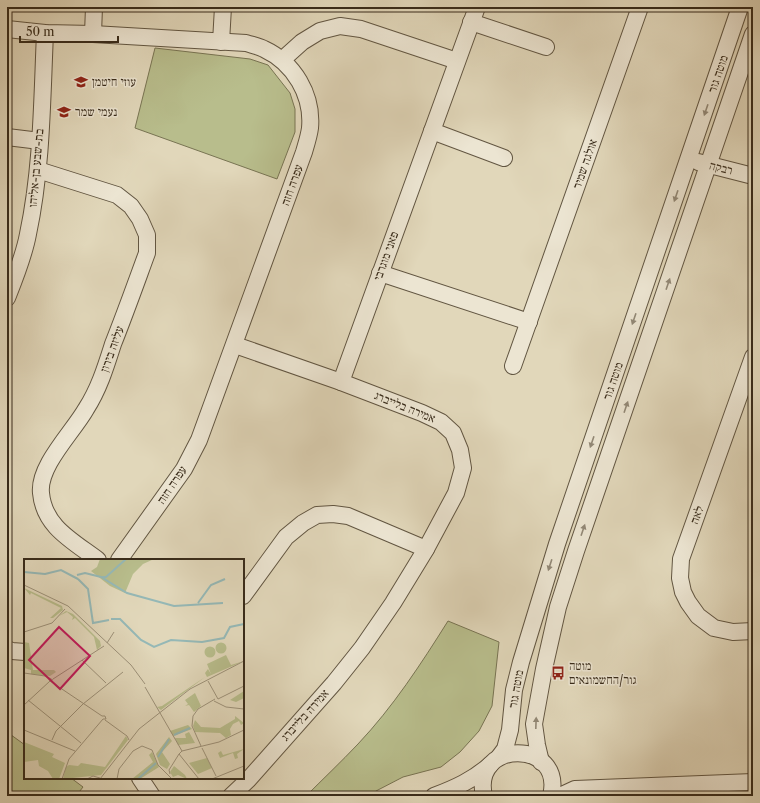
<svg xmlns="http://www.w3.org/2000/svg" width="760" height="803" viewBox="0 0 760 803" font-family="'Libre Caslon Text','Frank Ruhl Libre',serif">
<rect width="100%" height="100%" fill="#e1d7ba"/>
<filter id="stains"><feTurbulence type="fractalNoise" baseFrequency=".005" numOctaves="4"/><feColorMatrix values="0 0 0 0 .2 0 0 0 0 .09 0 0 0 0 .02 0 0 0 .5 -.17"/></filter>
<radialGradient id="worn" r=".72"><stop offset=".6" stop-color="#630" stop-opacity="0"/><stop offset="1" stop-color="#630" stop-opacity=".3"/></radialGradient>
<g fill="#b8bd8c" stroke="#787453">
<polygon points="155,48 250,59 268,65 290,93 295,109 295,132 277,179 135,128"/>
<path d="M448,621L499,642L492,706L479,731L460,752L441,767L403,777L376,791L370,796H306C323,779 341,762 358,744C393,707 421,664 448,621Z"/>
<polygon points="7,732 25,745 25,778 71,778 83,787 76,796 7,796"/>
</g>
<g fill="none" stroke-linecap="round" stroke-linejoin="round">
<g stroke="#625642" stroke-width="18">
<g id="minor">
<polyline points="471,22 546,47"/>
<path d="M7,29L45,33L93,34L246,43C252,45 258,46 264,49C294,63 313,95 310,128C309,136 306,145 304,152L199,440L184,469L119,560"/>
<polyline points="93,34 94,7"/>
<polyline points="221,42 223,7"/>
<polyline points="282,60 302,42 320,31 340,26 361,29 457,61"/>
<polyline points="432,131 504,158"/>
<polyline points="7,137 40,141"/>
<polyline points="698,162 753,176"/>
<path d="M38,170L117,195L131,206L140,219L147,235V253C136,283 125,314 113,344C106,366 99,389 86,409C73,432 38,466 41,493C44,527 73,541 98,560"/>
<polyline points="380,273 529,322"/>
<path d="M7,298C15,278 24,256 28,234C42,168 42,100 45,33"/>
<polyline points="753,357 681,559 680,578 683,592 688,602 698,616 714,628 733,632 753,631"/>
<polyline points="513,366 640,7"/>
<polyline points="341,382 477,7"/>
<polyline points="243,596 286,537 303,523 317,515 333,514 348,516 426,549"/>
<polyline points="7,649 12,651 25,652"/>
<polyline points="499,757 505,749 510,730 514,690 521,662 557,544 740,7"/>
<polyline points="541,762 537,745 534,724 544,669 558,607 576,551 753,34"/>
<polyline points="140,778 152,796"/>
<polyline points="231,796 248,780 334,683 362,648 393,603 426,549 456,493 463,468 460,450 453,433 441,422 422,413 341,382 235,345"/>
<path d="M434,796C455,788 473,780 490,765"/>
<path d="M484,796C471,739 565,739 551,796"/>
<polyline points="560,796 575,789 753,782"/>
</g>
</g>
<use href="#minor" stroke="#ece5d2" stroke-width="16"/>
</g>
<defs><path id="oneway-solid" d="M-6-.8H1V-3.2L6.5 0L1 3.2V.8H-6Z"/></defs>
<g fill="#928876">
<use href="#oneway-solid" transform="translate(706 110) rotate(109)"/>
<use href="#oneway-solid" transform="translate(676 196) rotate(109)"/>
<use href="#oneway-solid" transform="translate(668 284) rotate(-71)"/>
<use href="#oneway-solid" transform="translate(634 319) rotate(109)"/>
<use href="#oneway-solid" transform="translate(626 407) rotate(-71)"/>
<use href="#oneway-solid" transform="translate(592 442) rotate(109)"/>
<use href="#oneway-solid" transform="translate(583 530) rotate(-71)"/>
<use href="#oneway-solid" transform="translate(550 565) rotate(108)"/>
<use href="#oneway-solid" transform="translate(536 723) rotate(-88)"/>
</g>
<defs>
<g id="school-bare" transform="scale(1.08)"><path d="M0-5L7-2L0 1L-7-2ZM-4 1L0 2.5L4 1V4Q0 6-4 4Z" fill="#8f2418" stroke="#ece5d2" stroke-width="2.5" paint-order="stroke"/></g>
<g id="bus-bare" transform="scale(1.08)"><path d="M-5-6H5V4H4V6H2V4H-2V6H-4V4H-5ZM-3.5-4V0h7V-4ZM-3.5 1.2v1.5H-2V1.2ZM2 1.2v1.5H3.5V1.2Z" fill="#8f2418" stroke="#ece5d2" stroke-width="2.5" paint-order="stroke"/></g>
</defs>
<g fill-rule="evenodd">
<use href="#school-bare" x="81" y="82"/>
<use href="#school-bare" x="64" y="112"/>
<use href="#bus-bare" x="558" y="673"/>
</g>
<g text-anchor="middle" stroke-width="3" stroke-linejoin="round" paint-order="stroke">
<g font-size="12" fill="#382b1a" stroke="#ece5d2">
<text transform="translate(718 74) rotate(-71)" y="4">מוטה גור</text>
<text transform="translate(585 164) rotate(-71)" y="4">אולגה שמיר</text>
<text transform="translate(36 168) rotate(-85)" y="4">בת-שבע בן-אליהו</text>
<text transform="translate(721 168) rotate(14)" y="4">רבקה</text>
<text transform="translate(292 185) rotate(-70)" y="4">עפרה חזה</text>
<text transform="translate(386 256) rotate(-70)" y="4">פאני מוגרבי</text>
<text transform="translate(112 349) rotate(-70)" y="4">עליזה בירון</text>
<text transform="translate(613 381) rotate(-71)" y="4">מוטה גור</text>
<text transform="translate(405 407) rotate(22)" y="4">אמירה בלייברג</text>
<text transform="translate(172 485) rotate(-56)" y="4">עפרה חזה</text>
<text transform="translate(697 515) rotate(-70)" y="4">לאה</text>
<text transform="translate(516 689) rotate(-80)" y="4">מוטה גור</text>
<text transform="translate(305 715) rotate(-48)" y="4">אמירה בלייברג</text>
</g>
<g font-size="12" fill="#382b1a" stroke="#ece5d2" text-anchor="start">
<text x="92" y="86">עוזי חיטמן</text>
<text x="75" y="116">נעמי שמר</text>
<text x="569" y="670">מוטה<tspan x="569" dy="14">גור/החשמונאים</tspan></text>
</g>
</g>
<g transform="translate(24 559)">
<rect width="220" height="220" fill="#e1d7ba"/>
<path d="M76,0H130L119,5L109,15L101,34L86,27L67,12L73,8ZM0,29L38,47L39,51L29,59H26L37,49L7,34L6,36ZM42,52L49,55L76,82L77,87L73,91L70,78L51,59L48,61L49,58L43,53L35,57ZM0,83L5,84L9,111H30L32,113L26,117L7,115V111L0,109ZM191.5 89a5.5 5.5 0 1 1 11 0a5.5 5.5 0 1 1-11 0ZM180.5 93a5.5 5.5 0 1 1 11 0a5.5 5.5 0 1 1-11 0ZM202,96L207,106L220,102L183,118L181,114L184,110L187,115L183,105ZM181,118L137,151L133,148L138,147ZM220,132V139L212,143L206,141ZM171,134L177,147L170,153L165,146L161,147L164,145L161,141ZM211,157L220,164L217,166L215,162L209,165L206,170L207,176L202,179L196,174L171,173L169,167L171,161L177,168L196,169L211,160ZM164,166L168,170L149,177L146,172ZM165,173L171,184L154,186L151,179H162L161,175ZM102,177L104,181L77,216L39,220L42,208L45,206L54,207L57,204L81,208ZM145,178L148,182L138,193L146,205L143,210L136,206L132,195ZM0,183L30,195L28,198L41,204L35,220H29L24,212L15,207L14,201L0,203ZM220,190L213,195L214,199L211,200L209,194L196,199L194,194L197,192L199,196ZM128,193L135,208L116,220H108L129,203L125,196ZM183,199L188,209L174,215L165,204ZM150,207L161,216L163,220L154,216L149,218L146,213Z" fill="#b8bd8c"/>
<path fill="none" stroke="#95b8b6" stroke-width="2" d="M0,13L21,15L37,11L54,20M53,16L61,14L77,18L103,34L150,47L199,44M78,18H82L102,0M54,20L64,30L69,64L85,61M174,44L187,26L201,20M87,60H96L117,81L130,88L147,81L178,83L200,79L206,68L220,65M150,176L166,169M134,198L145,180M114,220L132,204"/>
<path fill="none" stroke="#9d927a" stroke-width="1" d="M0,26L44,47L107,106L121,125M0,73L28,64L41,50M83,84L90,73M58,101L82,124M0,114L21,117L29,121M24,118L26,122L78,157M29,120L80,87M184,122L194,140M121,128L158,192L155,195M194,140L220,127M4,141L57,184M190,142L202,148L220,150M0,146L26,122M81,161L103,177L105,181M0,171L51,192M28,181L32,172L59,145L99,113M177,187L168,167L169,157L174,150L191,140M178,189L192,217M158,192L195,183L220,171M155,195L175,220M146,215L145,211L155,195M38,220L45,200L79,160H82L81,157H78M63,220L69,217L76,219M76,220L115,170L166,130L220,102M93,220L95,210L109,192L118,187L128,191L134,206L148,220M188,220L220,207"/>
<path fill="#c2185b" fill-opacity="0.15" stroke="#c2185b" stroke-width="2" d="M35,68L66,97L36,130L5,101Z"/>
<rect width="220" height="220" fill="none" stroke="#382b1a" stroke-width="2"/>
</g>
<rect width="760" height="803" fill="none" stroke="#e1d7ba" stroke-width="24"/>
<rect x="8" y="8" width="744" height="787" fill="none" stroke="#382b1a" stroke-width="2"/>
<rect x="12" y="12" width="736" height="779" fill="none" stroke="#382b1a"/>
<path d="M20 36v6h98v-6" fill="none" stroke="#382b1a" stroke-width="2"/>
<text x="26" y="36" font-size="12" fill="#382b1a" stroke="#ece5d2" stroke-width="3" paint-order="stroke">50 m</text>
<rect width="100%" height="100%" filter="url(#stains)"/>
<rect width="100%" height="100%" fill="url(#worn)"/>
</svg>
